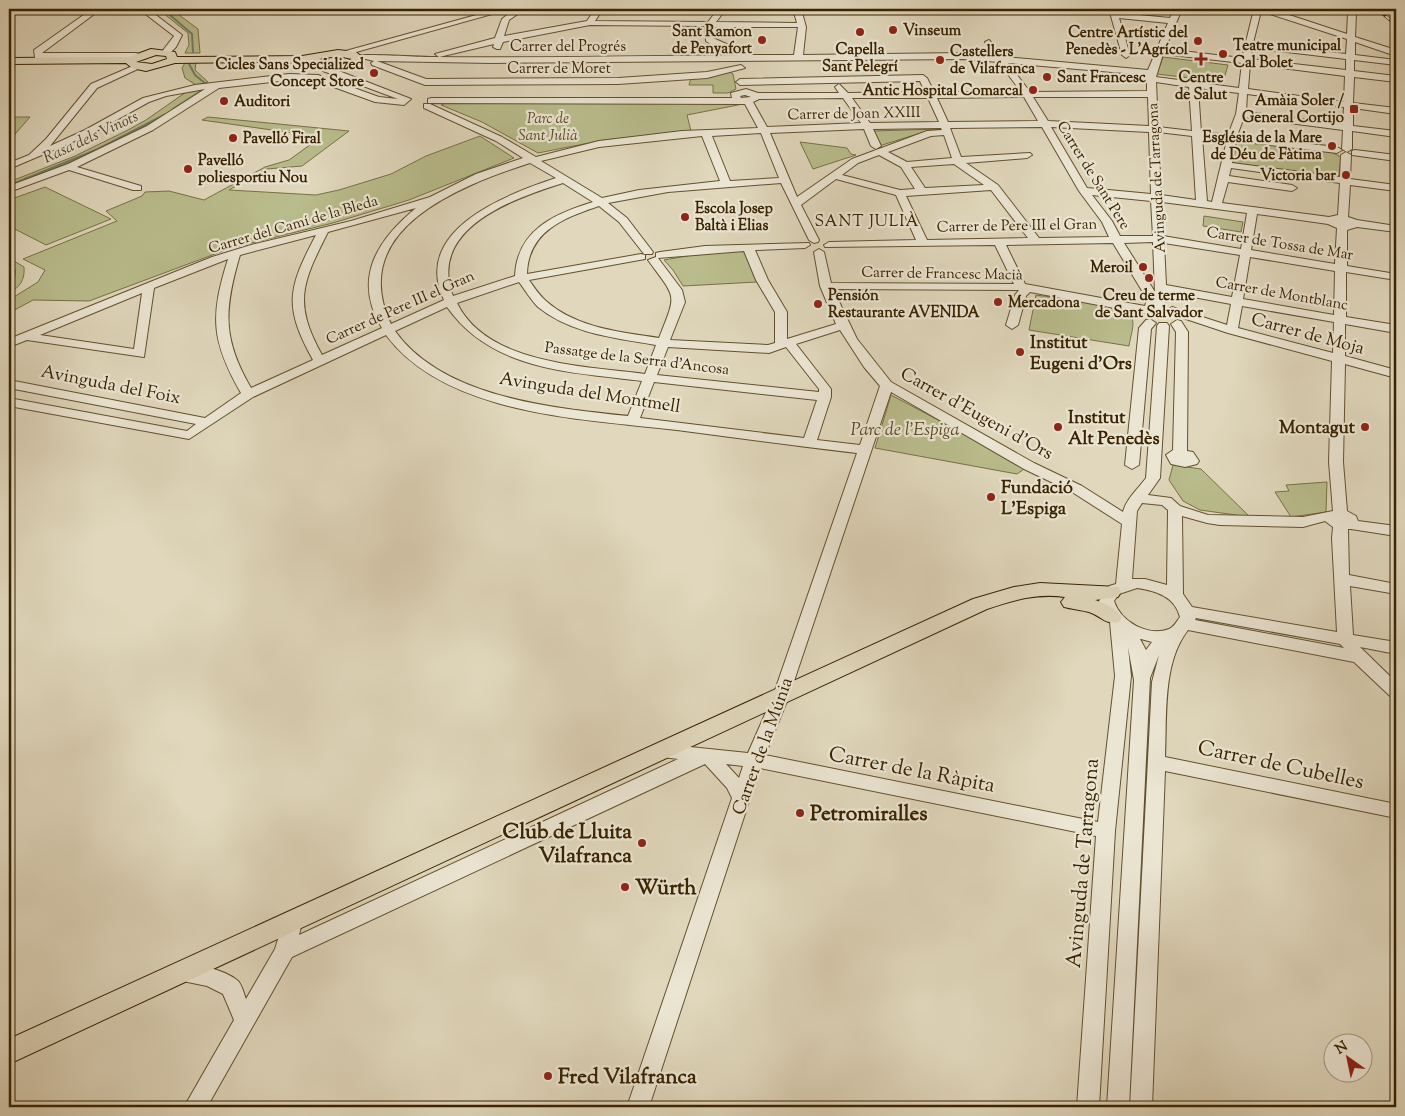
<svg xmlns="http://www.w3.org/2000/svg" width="1405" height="1116" viewBox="0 0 1405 1116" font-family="'Sorts Mill Goudy',serif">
<rect width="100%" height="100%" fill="#e0d7bc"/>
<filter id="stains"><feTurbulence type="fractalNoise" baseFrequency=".004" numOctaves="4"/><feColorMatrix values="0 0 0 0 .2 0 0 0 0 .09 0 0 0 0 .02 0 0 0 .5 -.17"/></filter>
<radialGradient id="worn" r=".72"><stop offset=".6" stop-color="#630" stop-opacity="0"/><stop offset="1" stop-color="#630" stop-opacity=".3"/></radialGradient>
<g fill="#b9bc8c" stroke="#797046">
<polygon points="158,9 171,9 198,29 200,53 185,53 189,45 188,33"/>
<polygon points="1163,57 1228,65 1223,82 1157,74"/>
<polygon points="196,62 195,70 208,82 196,85 185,78 182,68 185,63"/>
<polygon points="730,72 733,74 736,89 728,93 713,93 713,85 689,85 691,78"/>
<polygon points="207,88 156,122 106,148 9,187 9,182 75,156 128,130 146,120 189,90"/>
<polygon points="446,103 740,103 743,104 687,115 691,131 604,140 538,153 482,122 441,105"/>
<polygon points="9,117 30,117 9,141"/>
<polygon points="208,117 349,131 302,166 267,169 229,190 316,195 339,190 391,174 426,156 480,136 514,158 409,200 333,223 231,248 89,301 33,300 9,313 9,300 38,282 45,270 23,259 117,221 106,211 142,196 145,192 169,191 204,200 265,167 289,160 321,137 202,120"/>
<polygon points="939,129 941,132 921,133 879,146 873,131"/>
<polygon points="1237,141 1329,151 1341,157 1339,176 1331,177 1237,164 1233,162"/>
<polygon points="800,142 847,148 851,154 856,155 813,169"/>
<polygon points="45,187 111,219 46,245 9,226 9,200"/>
<polygon points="1204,216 1243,222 1241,232 1203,226"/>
<polygon points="744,251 757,282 683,286 673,270 664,260 698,254"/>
<path d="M9,258L24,267C25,280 20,287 9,293C9,284 17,279 15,269L9,265Z"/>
<path d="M1036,295L1118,307C1140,315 1132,327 1129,346L1029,330Z"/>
<polygon points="891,395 1027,467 1017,474 875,448"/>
<polygon points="1173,465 1201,469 1250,517 1200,510 1183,501 1169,480"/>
<polygon points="1327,482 1326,512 1291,517 1275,492 1289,491 1286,485"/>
</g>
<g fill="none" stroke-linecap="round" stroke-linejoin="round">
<g stroke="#707e67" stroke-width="2">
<polyline points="163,9 192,34 193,52"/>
<polyline points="173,109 201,91 206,84 195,75 189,64"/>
<polyline points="25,179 98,149 166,114"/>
</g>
<polyline stroke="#707e67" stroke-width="2.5" points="9,186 28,178"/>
<g stroke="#63502f" stroke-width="2">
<g id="minor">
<polygon points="92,9 101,9 42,53 136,53 139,54 139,58 35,58 34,50"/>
<polygon points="139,9 148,9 182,35 176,47 168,55 161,53 174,36"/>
<polygon points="498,9 510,9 349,54 342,52"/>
<path d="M515,9H525L509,20L504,36L587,21L595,9H603L595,21L708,22L718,9H726L716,22L797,23L793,9H801L806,27L803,55L963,53L995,56L985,42L989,40L1004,57L1148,70L1168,23L1119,18L1130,55L1126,58L1122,55L1109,9H1117L1118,13L1170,18L1174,9H1182L1165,49L1242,58L1254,9H1271L1347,34L1348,13L1344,9H1352L1356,13L1355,37L1396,50V56L1355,42V55L1396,60V65L1354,60V71L1396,76V82L1354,77L1353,103L1396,108V114L1353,108V126L1396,131V137L1352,131V149L1347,152L1342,149L1343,130L1244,117L1237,136L1337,147L1342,150L1337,153L1236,141L1232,163L1340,177L1341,155L1346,152L1351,155L1350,179L1396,185V191L1350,185L1348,217L1357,220L1396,226V232L1357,227L1347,230V266L1396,274V280L1346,272V317L1396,325V333L1345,324V356L1396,370V378L1345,364L1343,462L1347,511L1356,516L1358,521L1396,526V536L1351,529H1348L1349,575L1396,584V594L1350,586L1353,635L1396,642V654L1360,647L1396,682V698L1390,696L1354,662L1188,630C1162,663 1167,717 1165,757L1396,804V818L1165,771L1152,1107H1130L1152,682L1159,655L1150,678L1129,1107H1107L1134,680L1128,647L1131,676L1115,831L1099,1107H1077L1096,836L760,768L649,1107H627L732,798L727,788L705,764L292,957L207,1107H184L234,1020L223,994L207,986L173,979L170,973L173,967C189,961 225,969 238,981C242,985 244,994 246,999L275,949L285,916L292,914L299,916L302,922L299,935L678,759L655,756L652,751L655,746L661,744L748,753L773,696L857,453C797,446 737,438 677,430C586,419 446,416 386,335L253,397L189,439L9,406V398L187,431L196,424L9,388V380L205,418L241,393C211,341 210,316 228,259L154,288L144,357L27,340L9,347V339L212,257L251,245L351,221L430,197L476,174L523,158L496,141L424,108V104H430L502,137L536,157L599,141L682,131L758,128L745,104L428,103V99L431,98H732L731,93L746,89L758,93H839L835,87L839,84L848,93L925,92L920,81L740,85L736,82L740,79L923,75L927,78L934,92H1021L999,62L963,59L492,63L377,61L426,79L618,78L707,72L741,65L745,68L707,78L618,84L425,85L372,65L371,63L374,61L353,56C356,53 421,57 432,57C534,58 637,56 740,55L713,46L706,41L705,26L590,25L503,42L500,49H497L493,47L494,44L439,57L435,54L495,38L502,19ZM1261,11L1347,39L1346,54L1253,43ZM713,27H798L794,55H751L713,38ZM1252,48L1346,59V70L1251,59ZM1163,54L1242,63L1239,88L1156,77ZM1008,63L1147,75V91L1030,92ZM1250,64L1345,76L1344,102L1248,89ZM1156,82L1189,87L1192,131L1158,127ZM1198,88L1239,93L1236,114L1228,135L1201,132ZM1247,94L1344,107L1343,124L1246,112ZM745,95L751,97L741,98L740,96ZM1024,97L1038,121L948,122L937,98ZM1033,97H1148L1149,126L1048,121ZM843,98L861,123L767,127L753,102L759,99ZM852,98H928L939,122L870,123ZM1042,127L1079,191L1102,222L1109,237L1039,238L998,185L966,163L1027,158L1032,155L1030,153L961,157L950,128ZM1051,127L1149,132L1151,194L1087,188ZM941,128L942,130L927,131L852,159L797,197L770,133L864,129L871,146L876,149L881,146L873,129ZM1158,132L1192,136L1196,200L1161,195ZM761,133L779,178L730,181L712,136ZM944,135L952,158L907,162L888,152L931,136ZM702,136L720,181L639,190L602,198L541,161L599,147ZM1202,137L1227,140L1212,202L1207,201ZM879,155L901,167L915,189L900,190L842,175L858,163ZM530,163L556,178C507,194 411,230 444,300L391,324C346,229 460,186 530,163ZM954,164L984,185L925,188L911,167ZM1231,168L1340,183L1338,215L1329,217L1222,203L1228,182L1292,191L1297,188L1292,185L1229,176ZM836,179L896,195L916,240L829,242L824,245L825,247L995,245L1014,284L831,283L824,252L819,249L814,252L820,286L836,324L787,339V312L768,280L755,250L805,248L810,245L809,243L705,246L660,252L656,253V257L648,260C677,300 677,292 659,338C621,332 576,328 546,301C539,295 534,287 529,280L645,259V255L641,254L527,274C528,231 564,218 599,206L619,222L644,254H652L653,252L627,218L608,203L668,192L781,183L809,240L814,243L818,242L819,240L801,205ZM563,183L593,202C554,214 517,230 515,276L453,296C427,228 515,198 563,183ZM991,190L1028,238L927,240L906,196ZM1092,195L1151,201L1153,236H1120L1112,221ZM1162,202L1247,213L1241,249L1163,236ZM416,208C377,240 352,279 382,328L322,355C293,303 302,283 328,232ZM1257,214L1328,224L1337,228L1335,264L1251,250ZM316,235C288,288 283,306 313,360L251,388C222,339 224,309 240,255ZM1153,242L1155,292L1124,243ZM1113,243L1147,299L1145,306L1025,284L1006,245ZM1164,243L1240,255L1232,297L1166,285ZM744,251L756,280L775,312V343L768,345L670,340L685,302L682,290L658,258ZM1250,257L1335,271L1334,315L1243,299ZM519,282C525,290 531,300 538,307C571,334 616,338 656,345L645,374C586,366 487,365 457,303ZM833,289L1019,290L1015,295L1006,325L1012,329L1018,325L1026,296L1030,292L1146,314L1156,309L1165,310L1166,292L1231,304L1227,325L1172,307L1166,311L1168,313L1228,333L1332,361L1329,462L1333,511L1303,517L1208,515L1180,506L1171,498L1148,495L1160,478L1169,326L1167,323H1159L1157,326L1146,478C1138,489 1126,499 1123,512L1082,486L1034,463L891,382L857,339ZM142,293L134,349L40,335ZM1242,306L1334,322L1333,353L1238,328ZM447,307C492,371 571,372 642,381L628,416C553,408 443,398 395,331ZM840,330L864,367L880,386L860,445L817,440L831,397V389L796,344ZM668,347L769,353L786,347L819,389V392L657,375ZM654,382L817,400L804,438L640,418ZM891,392L1024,469L1072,492L1122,524L1116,584L1109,586L1099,601L1103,613L1110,622L1115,676L1098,822L765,755L789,696ZM1142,503L1162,505L1168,510L1167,585L1145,579H1132L1137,511ZM1182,516L1207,523L1220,525L1303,527L1325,521L1333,527L1332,538L1337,632L1192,607L1183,594ZM1137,588C1157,591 1175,597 1180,617C1177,621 1174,627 1169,629C1148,637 1121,622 1114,601L1119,594ZM1196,618L1340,644L1344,648L1195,620ZM1140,639H1141L1152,642L1146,650ZM726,764L743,766L739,778Z"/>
<polygon points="135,65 142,67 97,88 50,146 85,130 143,98 195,85 289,74 318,75 379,97 398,99 323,71 322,69 326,66 411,99 404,105 375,102 317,81 289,80 219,88 153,130 77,167 141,186 141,190 133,190 69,170 9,192 9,186 68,164 147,126 205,89 166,96 149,102 91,134 9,169 9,163 29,155 46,139 91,84"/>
<polygon points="1355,150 1396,155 1396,161 1352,155 1352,151"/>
<polygon points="1150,319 1156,323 1151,329 1139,465 1132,469 1125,465 1139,328 1146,320"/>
<polygon points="1177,320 1181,321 1188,332 1187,451 1193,452 1199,461 1197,464 1185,467 1171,464 1166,455 1173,450 1176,332 1171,324"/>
</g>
</g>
<g stroke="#392300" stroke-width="2">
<g id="major">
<path d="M151,49L175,52L177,57H190L302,56L338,50L356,52L363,58L358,65L342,70L308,63L258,62L175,63L146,71L132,68L126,63L9,64V58L129,57ZM156,55L166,56L167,59L152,64L136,62ZM338,56L352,59L342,63L319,59Z"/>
<path d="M1040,583L1118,587L1121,592L1118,597L1095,600C1105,603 1116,608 1122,617L1119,622C1105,625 1101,616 1089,612C1081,610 1072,609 1064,607L1061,602L1065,597C1037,593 1014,600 987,609L9,1064V1039L973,599L1014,587Z"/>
</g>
</g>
<use href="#minor" fill="#ebe5d3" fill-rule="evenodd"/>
<use href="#major" fill="#e0d7bc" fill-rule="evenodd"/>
<g stroke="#392300" stroke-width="3">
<polyline id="rail" points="1377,9 1394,23"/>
</g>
<use href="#rail" stroke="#ebe5d3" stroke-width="2" stroke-dasharray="5.5" stroke-linecap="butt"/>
</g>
<g fill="#8f2418" stroke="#ebe5d3" stroke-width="2">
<circle cx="893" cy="30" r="5"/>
<circle cx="860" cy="32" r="5"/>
<circle cx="762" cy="40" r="5"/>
<circle cx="1198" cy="41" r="5"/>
<circle cx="1223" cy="54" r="5"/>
<path d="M1198.5 51.5h5v5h5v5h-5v5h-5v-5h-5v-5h5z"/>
<circle cx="940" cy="60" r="5"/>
<circle cx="374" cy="73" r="5"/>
<circle cx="1047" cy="77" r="5"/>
<circle cx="1033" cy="90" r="5"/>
<circle cx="224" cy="101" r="5"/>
<rect x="1349" y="104" width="10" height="10" rx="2.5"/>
<circle cx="233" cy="138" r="5"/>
<circle cx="1332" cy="146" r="5"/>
<circle cx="188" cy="169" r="5"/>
<circle cx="1346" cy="175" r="5"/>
<circle cx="685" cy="217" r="5"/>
<circle cx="1143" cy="267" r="5"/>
<circle cx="1149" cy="278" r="5"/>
<circle cx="998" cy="302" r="5"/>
<circle cx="818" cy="304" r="5"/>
<circle cx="1020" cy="352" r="5"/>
<circle cx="1058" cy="427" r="5"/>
<circle cx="1365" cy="427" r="5"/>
<circle cx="991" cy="497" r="5"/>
<circle cx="800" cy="813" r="5"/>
<circle cx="642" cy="843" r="5"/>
<circle cx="625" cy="887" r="5"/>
<circle cx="548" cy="1076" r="5"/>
</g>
<g text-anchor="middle" stroke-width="4.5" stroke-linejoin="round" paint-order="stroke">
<g font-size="15" font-weight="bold" fill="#392300" stroke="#ebe5d3" text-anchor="start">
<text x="903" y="35">Vinseum</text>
<text x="752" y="36" text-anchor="end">Sant Ramon<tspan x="752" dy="17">de Penyafort</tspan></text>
<text x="1188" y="37" text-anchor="end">Centre Artístic del<tspan x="1188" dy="17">Penedès - L'Agrícol</tspan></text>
<text x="1233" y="50">Teatre municipal<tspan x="1233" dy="17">Cal Bolet</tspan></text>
<text x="860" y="54" text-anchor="middle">Capella<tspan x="860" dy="17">Sant Pelegrí</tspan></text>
<text x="950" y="56">Castellers<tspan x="950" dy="17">de Vilafranca</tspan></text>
<text x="364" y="69" text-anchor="end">Cicles Sans Specialized<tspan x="364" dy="17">Concept Store</tspan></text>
<text x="1057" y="82">Sant Francesc</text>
<text x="1201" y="82" text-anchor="middle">Centre<tspan x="1201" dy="17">de Salut</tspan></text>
<text x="1023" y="95" text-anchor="end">Antic Hospital Comarcal</text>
<text x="1344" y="105" text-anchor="end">Amàia Soler /<tspan x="1344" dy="17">General Cortijo</tspan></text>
<text x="234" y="106">Auditori</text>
<text x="1322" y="142" text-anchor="end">Església de la Mare<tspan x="1322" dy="17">de Déu de Fàtima</tspan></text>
<text x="243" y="143">Pavelló Firal</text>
<text x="198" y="165">Pavelló<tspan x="198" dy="17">poliesportiu Nou</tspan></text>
<text x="1336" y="180" text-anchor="end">Victoria bar</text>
<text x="695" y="213">Escola Josep<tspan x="695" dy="17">Baltà i Elias</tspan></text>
<text x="1133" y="272" text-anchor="end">Meroil</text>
<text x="828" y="300">Pensión<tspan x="828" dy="17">Restaurante AVENIDA</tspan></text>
<text x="1149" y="300" text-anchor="middle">Creu de terme<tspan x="1149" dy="17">de Sant Salvador</tspan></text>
<text x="1008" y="307">Mercadona</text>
</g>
<g font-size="15" fill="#392300" stroke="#ebe5d3">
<text x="568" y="51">Carrer del Progrés</text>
<text x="559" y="73">Carrer de Moret</text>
<text transform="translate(854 113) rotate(-1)" y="5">Carrer de Joan XXIII</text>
<text transform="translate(1094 175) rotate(58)" y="5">Carrer de Sant Pere</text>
<text transform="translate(1156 178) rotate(-93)" y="5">Avinguda de Tarragona</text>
<text transform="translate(293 224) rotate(-16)" y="5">Carrer del Camí de la Bleda</text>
<text transform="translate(1017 225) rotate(-1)" y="5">Carrer de Pere III el Gran</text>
<text transform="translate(1280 243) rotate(9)" y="5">Carrer de Tossa de Mar</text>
<text transform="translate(942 273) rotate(1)" y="5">Carrer de Francesc Macià</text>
<text transform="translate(1282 293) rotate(10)" y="5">Carrer de Montblanc</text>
<text transform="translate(400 307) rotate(-24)" y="5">Carrer de Pere III el Gran</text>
<text transform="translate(637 358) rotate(7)" y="5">Passatge de la Serra d'Ancosa</text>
</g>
<g font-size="15" font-style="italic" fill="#594923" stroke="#ebe5d3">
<text x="548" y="123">Parc de<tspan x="548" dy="17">Sant Julià</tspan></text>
</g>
<g font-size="16" font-style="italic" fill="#50492b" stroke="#ebe5d3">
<text transform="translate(90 136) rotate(-25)" y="6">Rasa dels Vinots</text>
</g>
<g font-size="16" letter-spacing="1" fill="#392300" stroke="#ebe5d3">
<text x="867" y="226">SANT JULIÀ</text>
</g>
<g font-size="18" fill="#392300" stroke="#ebe5d3">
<text transform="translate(1308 333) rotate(15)" y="6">Carrer de Moja</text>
<text transform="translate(111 384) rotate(11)" y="6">Avinguda del Foix</text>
<text transform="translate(590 392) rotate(9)" y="6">Avinguda del Montmell</text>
<text transform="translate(977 413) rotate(29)" y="6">Carrer d'Eugeni d'Ors</text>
<text transform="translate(762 746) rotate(-70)" y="6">Carrer de la Múnia</text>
</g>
<g font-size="18" font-weight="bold" fill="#392300" stroke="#ebe5d3" text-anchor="start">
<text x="1030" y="348">Institut<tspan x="1030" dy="21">Eugeni d'Ors</tspan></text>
<text x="1068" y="423">Institut<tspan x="1068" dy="21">Alt Penedès</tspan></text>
<text x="1355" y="433" text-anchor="end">Montagut</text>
<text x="1001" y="493">Fundació<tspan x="1001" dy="21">L'Espiga</tspan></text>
</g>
<g font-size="18" font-style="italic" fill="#594923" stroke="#ebe5d3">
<text x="905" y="435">Parc de l'Espiga</text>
</g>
<g font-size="21" fill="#392300" stroke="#ebe5d3">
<text transform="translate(1281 764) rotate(12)" y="7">Carrer de Cubelles</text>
<text transform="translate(912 769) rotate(11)" y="7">Carrer de la Ràpita</text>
<text transform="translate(1082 863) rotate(-85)" y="7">Avinguda de Tarragona</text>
</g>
<g font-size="21" font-weight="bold" fill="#392300" stroke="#ebe5d3" text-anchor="start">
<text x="810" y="820">Petromiralles</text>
<text x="632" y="838" text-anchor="end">Club de Lluita<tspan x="632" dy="24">Vilafranca</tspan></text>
<text x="635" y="894">Würth</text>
<text x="558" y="1083">Fred Vilafranca</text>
</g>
</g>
<rect width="1405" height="1116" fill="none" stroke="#e0d7bc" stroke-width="30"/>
<rect x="10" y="10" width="1385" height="1096" fill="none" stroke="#392300" stroke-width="2.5"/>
<rect x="15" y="15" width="1375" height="1086" fill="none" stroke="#392300"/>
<g transform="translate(1348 1058) rotate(327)"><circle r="24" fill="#ebe5d3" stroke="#a4977f"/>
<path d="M0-4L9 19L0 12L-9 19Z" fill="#8f2418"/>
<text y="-8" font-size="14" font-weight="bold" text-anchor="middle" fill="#392300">N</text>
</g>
<rect width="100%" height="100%" filter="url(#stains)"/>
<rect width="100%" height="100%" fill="url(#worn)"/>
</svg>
